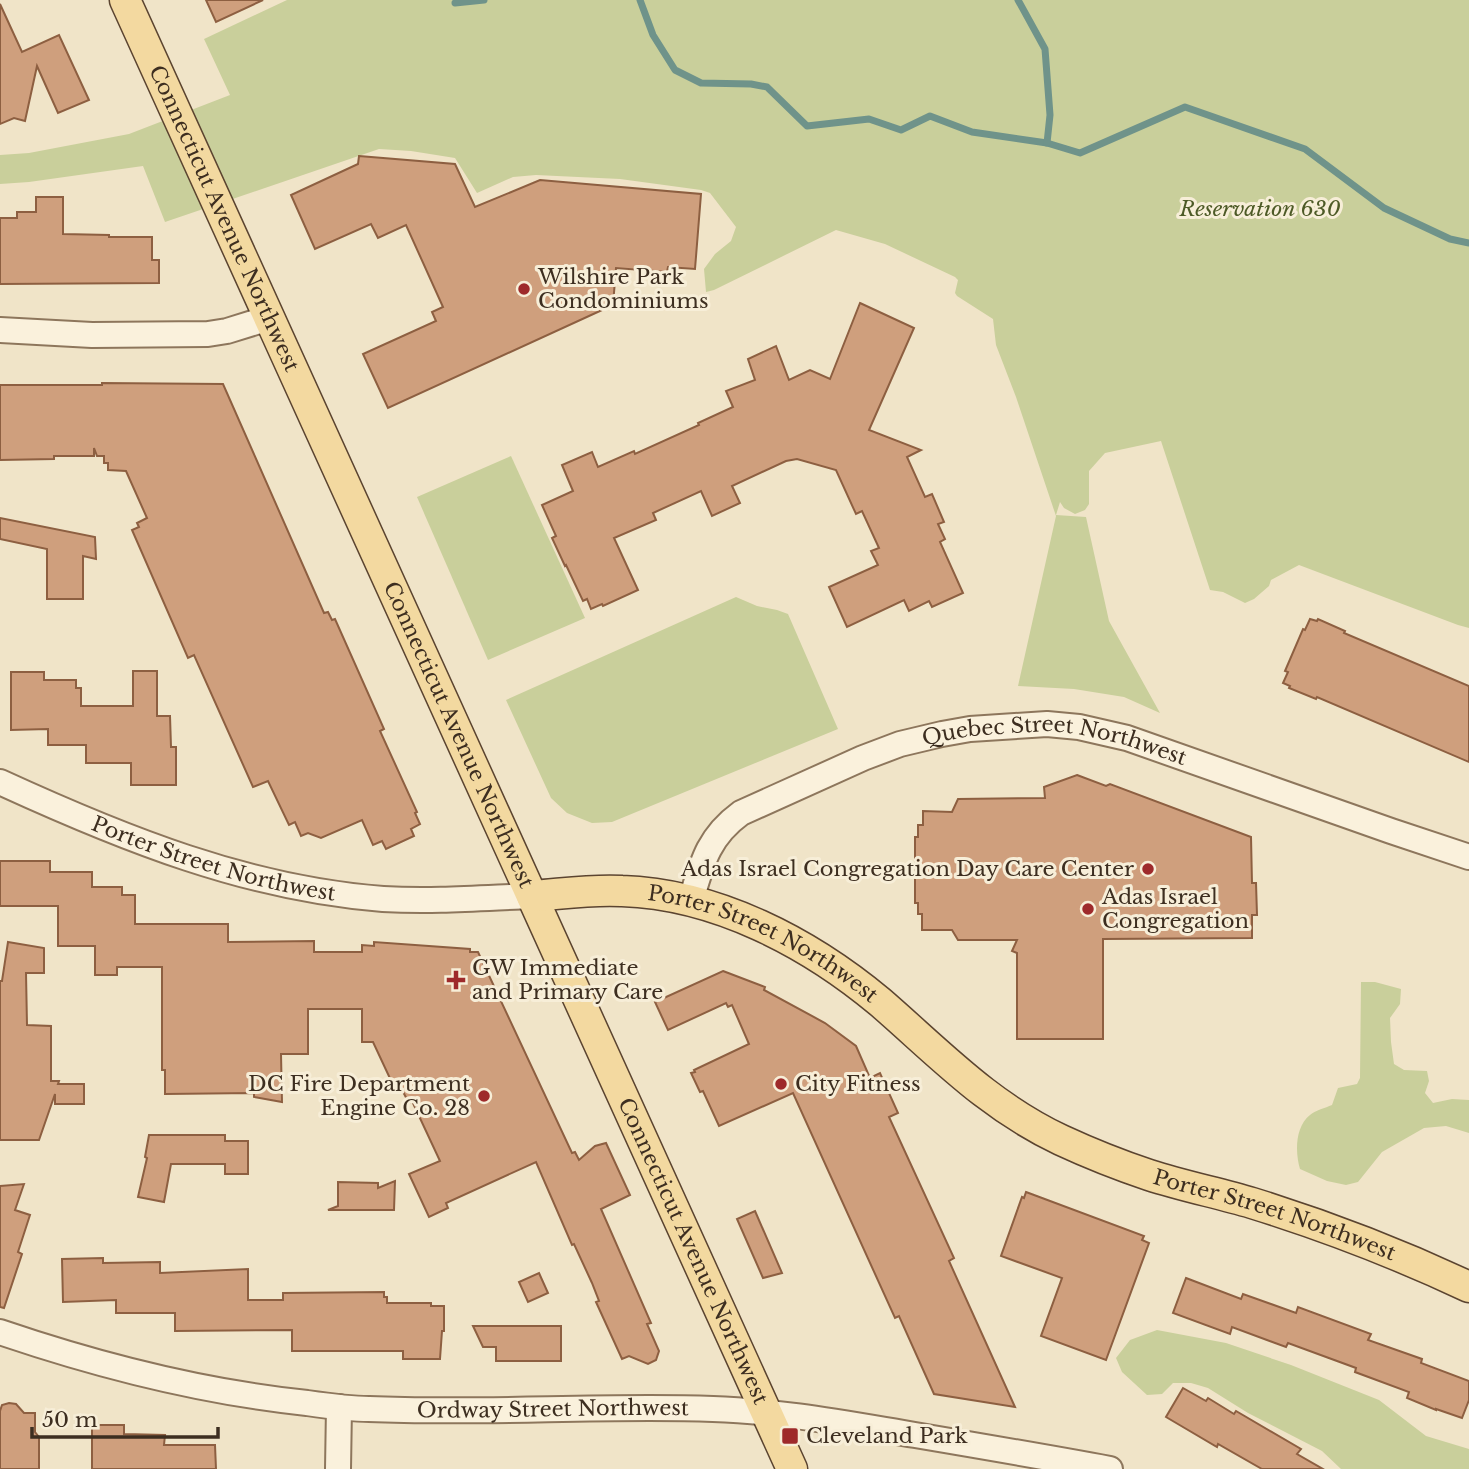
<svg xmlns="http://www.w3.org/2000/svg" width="1469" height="1469" viewBox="0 0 1469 1469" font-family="'Libre Baskerville',serif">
<rect width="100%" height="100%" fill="#f0e4c8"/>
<g fill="#c9cf9b">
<polygon points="287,0 1469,0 1469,628 1458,625 1299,565 1271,580 1269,586 1254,599 1245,603 1223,592 1210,590 1161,441 1105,453 1089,471 1089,504 1085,510 1075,514 1064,508 1060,502 1056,515 1086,517 1109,621 1160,713 1124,697 1074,689 1018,686 1056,516 1016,397 996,345 993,319 957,296 955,293 958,280 955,277 885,244 836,230 714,290 706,292 704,269 715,254 731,241 736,227 710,193 701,190 620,179 536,175 513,177 477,193 455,158 411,151 379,149 165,222 143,166 29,182 0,184 0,155 29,153 129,134 230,95 204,39"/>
<polygon points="511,456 585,618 488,660 417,497"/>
<polygon points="736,597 757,606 777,610 788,614 838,729 612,822 592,823 567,813 551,798 506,700"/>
<path d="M1361,982H1375L1401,989L1400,1004L1390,1018L1391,1042L1394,1064L1404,1070L1427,1071L1429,1081L1425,1093L1433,1103L1452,1099L1469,1100V1133L1446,1126L1424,1128L1382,1152L1358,1182L1346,1185L1327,1181L1300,1169C1295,1152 1295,1127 1310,1115C1316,1110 1325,1108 1332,1105L1338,1088L1357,1084L1360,1078Z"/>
<polygon points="1157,1330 1226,1343 1291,1365 1379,1400 1426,1436 1469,1449 1469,1469 1341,1469 1322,1451 1248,1413 1208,1388 1191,1383 1173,1383 1162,1394 1147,1395 1122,1372 1116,1358 1130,1340"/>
</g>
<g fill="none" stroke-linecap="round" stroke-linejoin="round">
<g stroke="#6f938a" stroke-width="7">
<polyline points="640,0 653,35 675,70 701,83 751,84 767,87 807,126 869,119 901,130 930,116 972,132 1047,143 1080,153 1185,107 1305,149 1384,208 1450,239 1469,243"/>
<polyline points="1018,0 1045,49 1050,115 1047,143"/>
<polyline points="455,3 484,0"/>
</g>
</g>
<g fill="#cf9f7d" stroke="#8d5f41" stroke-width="2">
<polygon points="206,0 263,0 216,22"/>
<polygon points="0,4 22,52 59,35 89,100 58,113 37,66 25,121 14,118 0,124"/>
<polygon points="359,156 455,164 475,207 540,180 701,194 695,269 668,267 667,272 616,268 613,305 388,408 363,354 436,321 432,312 443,307 406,225 378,238 371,224 315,249 291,195 358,164"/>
<polygon points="36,197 63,197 63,234 109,235 109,237 152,237 152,260 159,260 159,283 0,284 0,218 17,218 17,212 36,212"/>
<polygon points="860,303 914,328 869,430 921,450 907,457 925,497 932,494 944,522 938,524 945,539 940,542 963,593 932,607 929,601 909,611 904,600 847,627 829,587 878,565 871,551 879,548 862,511 856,514 836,470 797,459 786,461 732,486 740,503 712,516 701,491 653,513 656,520 614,538 638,590 603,606 602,604 591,609 587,599 583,601 566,565 565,566 552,538 556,536 542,505 573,491 562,465 592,452 598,467 634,451 635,454 699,425 698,423 733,407 726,391 755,380 748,359 776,346 789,380 810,370 830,379"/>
<polygon points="102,383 223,384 324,613 328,612 332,620 335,619 384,729 380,731 417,812 415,813 420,824 411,829 414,836 386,849 382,841 373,845 362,820 321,838 308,833 301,836 295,822 289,825 268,781 253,787 194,655 188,658 132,530 139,527 137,523 147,518 126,471 108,470 108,463 104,463 104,456 97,456 94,448 94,456 54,456 54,459 0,460 0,385 102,385"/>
<polygon points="0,518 95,537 96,559 83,556 83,599 47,599 47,549 0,539"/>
<polygon points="1310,619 1317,621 1318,619 1345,631 1344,633 1469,686 1469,762 1317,697 1316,699 1289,688 1290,686 1283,683 1288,672 1285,671 1303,629 1305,630"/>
<polygon points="133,671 157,671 157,716 170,716 171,747 176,747 176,785 131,785 131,763 86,763 86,745 48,745 48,729 11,730 11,672 44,672 44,680 76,680 76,688 81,688 81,706 133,706"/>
<polygon points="1077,775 1106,786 1110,784 1251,837 1252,883 1256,883 1257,915 1252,915 1252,938 1103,939 1103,1039 1017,1039 1017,953 1012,951 1017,940 958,940 952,930 922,930 922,914 918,914 918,903 915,903 915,837 918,837 918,825 923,825 923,811 952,812 958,799 1045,798 1044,787"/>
<polygon points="0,861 50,861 50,872 92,872 92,887 122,887 122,895 135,895 135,924 228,924 228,942 314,941 314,952 362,952 362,945 374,946 374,942 470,949 470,952 478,952 572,1153 575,1152 579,1160 595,1146 606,1143 630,1195 601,1209 651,1323 647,1324 659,1351 656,1360 648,1364 629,1356 622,1359 596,1302 599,1301 592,1283 574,1244 572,1245 536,1162 446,1203 448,1208 429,1217 409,1174 440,1161 412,1101 409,1103 402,1090 398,1091 396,1087 394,1087 373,1042 362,1042 362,1009 308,1009 308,1054 281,1054 282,1102 254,1097 254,1093 165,1094 165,1070 162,1070 162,967 117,967 117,975 95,975 95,946 58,946 58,906 0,906"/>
<polygon points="8,942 44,948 44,973 26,973 27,1025 51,1026 51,1081 59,1081 58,1084 84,1084 84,1104 55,1104 55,1094 39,1140 0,1140 0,981 2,981"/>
<polygon points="723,971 765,987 764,990 825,1023 856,1046 870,1078 880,1073 898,1113 889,1117 954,1258 949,1261 1015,1407 934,1394 899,1316 895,1318 793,1093 719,1126 703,1091 700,1092 691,1073 695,1072 694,1070 749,1044 732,1005 728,1007 726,1003 668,1030 655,1002"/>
<polygon points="149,1135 225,1135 225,1141 248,1141 248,1174 225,1174 225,1164 171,1164 164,1202 138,1197 147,1158 145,1157"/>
<polygon points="395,1181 394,1210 328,1210 338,1206 338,1182 378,1183 378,1188"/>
<polygon points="24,1184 15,1210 30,1215 18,1252 22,1254 4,1308 0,1307 0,1186"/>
<polygon points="1026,1192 1144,1236 1142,1240 1149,1243 1106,1360 1041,1336 1062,1278 1001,1256 1022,1197 1024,1198"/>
<polygon points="755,1211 782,1273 763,1278 737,1219"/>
<polygon points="103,1258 103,1263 160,1262 160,1273 248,1269 248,1300 283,1300 283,1293 384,1292 384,1297 387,1297 387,1303 431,1303 431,1306 444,1306 444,1331 442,1331 440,1359 403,1359 403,1351 292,1351 292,1330 175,1331 175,1313 116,1313 116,1300 63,1302 62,1259"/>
<polygon points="539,1273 548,1293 528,1302 519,1282"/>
<polygon points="1186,1278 1241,1299 1243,1294 1296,1313 1298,1307 1371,1334 1368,1340 1422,1359 1421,1363 1469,1381 1469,1400 1462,1418 1436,1409 1436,1410 1407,1398 1409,1392 1355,1372 1356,1368 1288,1343 1286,1347 1232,1327 1230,1334 1173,1313"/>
<polygon points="473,1326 561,1326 561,1361 496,1361 496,1347 483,1347"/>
<polygon points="1183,1388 1206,1401 1208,1398 1234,1414 1236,1411 1301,1449 1297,1454 1323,1469 1262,1469 1218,1444 1217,1447 1166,1417"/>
<polygon points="9,1403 16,1404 24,1413 35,1413 35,1432 39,1437 39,1469 0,1469 0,1411 2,1405"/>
<polygon points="92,1425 124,1425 124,1434 165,1435 164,1445 215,1445 216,1469 92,1469"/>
</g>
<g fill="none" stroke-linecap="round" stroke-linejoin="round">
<g stroke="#8d765c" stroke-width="28">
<g id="minor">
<polyline points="0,330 92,335 208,334 227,331 269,318"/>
<path id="s1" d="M0,782C122,838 248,889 383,899C433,902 482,898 532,896"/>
<path id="s2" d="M691,900C702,863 708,837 741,813L863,758L900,744L942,734L970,729L1047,724L1079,727L1127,738L1391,831L1469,857"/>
<path id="s3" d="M0,1332C100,1366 202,1392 307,1403C328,1406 349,1409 369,1409C484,1414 599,1405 713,1409C781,1411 848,1424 915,1435C980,1446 1045,1457 1110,1469"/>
<polyline points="338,1469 339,1407"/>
</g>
</g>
<g stroke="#5b4430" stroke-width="33">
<g id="major">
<path id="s4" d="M125,0L792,1469"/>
<path id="s5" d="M532,896C561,894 592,889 622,891C716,894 808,942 880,1002C940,1054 987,1105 1061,1140C1089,1153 1119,1165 1149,1175C1183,1186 1218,1193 1252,1203C1326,1226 1399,1254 1469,1287"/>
</g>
</g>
<use href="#minor" stroke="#faf1dc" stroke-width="24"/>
<use href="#major" stroke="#f3d9a0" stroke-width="30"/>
</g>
<g fill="#9e2a2b" stroke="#f7eed8" stroke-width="2.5">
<circle cx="524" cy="289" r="7"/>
<circle cx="1148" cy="869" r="7"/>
<circle cx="1088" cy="909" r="7"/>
<path d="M452.5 969.5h7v7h7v7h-7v7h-7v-7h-7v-7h7z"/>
<circle cx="781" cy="1084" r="7"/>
<circle cx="484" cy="1096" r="7"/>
<rect x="781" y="1427" width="18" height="18" rx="3.5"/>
</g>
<g text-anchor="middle" stroke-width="6" stroke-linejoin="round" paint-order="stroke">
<g font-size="21" font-style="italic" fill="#4d5a26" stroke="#f7eed8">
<text x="1260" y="216">Reservation 630</text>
</g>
<g font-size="21" fill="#3d2e20" stroke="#f7eed8">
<text dy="7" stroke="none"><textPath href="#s4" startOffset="240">Connecticut Avenue Northwest</textPath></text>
<text dy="7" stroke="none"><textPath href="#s4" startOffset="807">Connecticut Avenue Northwest</textPath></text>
<text dy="7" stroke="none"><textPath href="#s2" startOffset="434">Quebec Street Northwest</textPath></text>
<text dy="7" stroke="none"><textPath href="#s1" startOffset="228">Porter Street Northwest</textPath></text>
<text dy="7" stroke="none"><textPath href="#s5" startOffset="243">Porter Street Northwest</textPath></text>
<text dy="7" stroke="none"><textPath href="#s5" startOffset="831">Porter Street Northwest</textPath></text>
<text dy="7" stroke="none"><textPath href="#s4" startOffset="1374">Connecticut Avenue Northwest</textPath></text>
<text dy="7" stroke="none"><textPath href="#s3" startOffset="562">Ordway Street Northwest</textPath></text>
</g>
<g font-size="21" fill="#3d2e20" stroke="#f7eed8" text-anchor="start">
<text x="538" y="284">Wilshire Park<tspan x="538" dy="24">Condominiums</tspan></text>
<text x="1134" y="876" text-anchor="end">Adas Israel Congregation Day Care Center</text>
<text x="1102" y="904">Adas Israel<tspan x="1102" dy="24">Congregation</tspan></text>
<text x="472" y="975">GW Immediate<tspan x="472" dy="24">and Primary Care</tspan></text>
<text x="470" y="1091" text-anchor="end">DC Fire Department<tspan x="470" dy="24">Engine Co. 28</tspan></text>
<text x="795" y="1091">City Fitness</text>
<text x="806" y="1443">Cleveland Park</text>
</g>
</g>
<path d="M32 1427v10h186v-10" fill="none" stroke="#3d2e20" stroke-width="3.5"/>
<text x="42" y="1427" font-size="21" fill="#3d2e20" stroke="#f7eed8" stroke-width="5" paint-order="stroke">50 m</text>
</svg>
